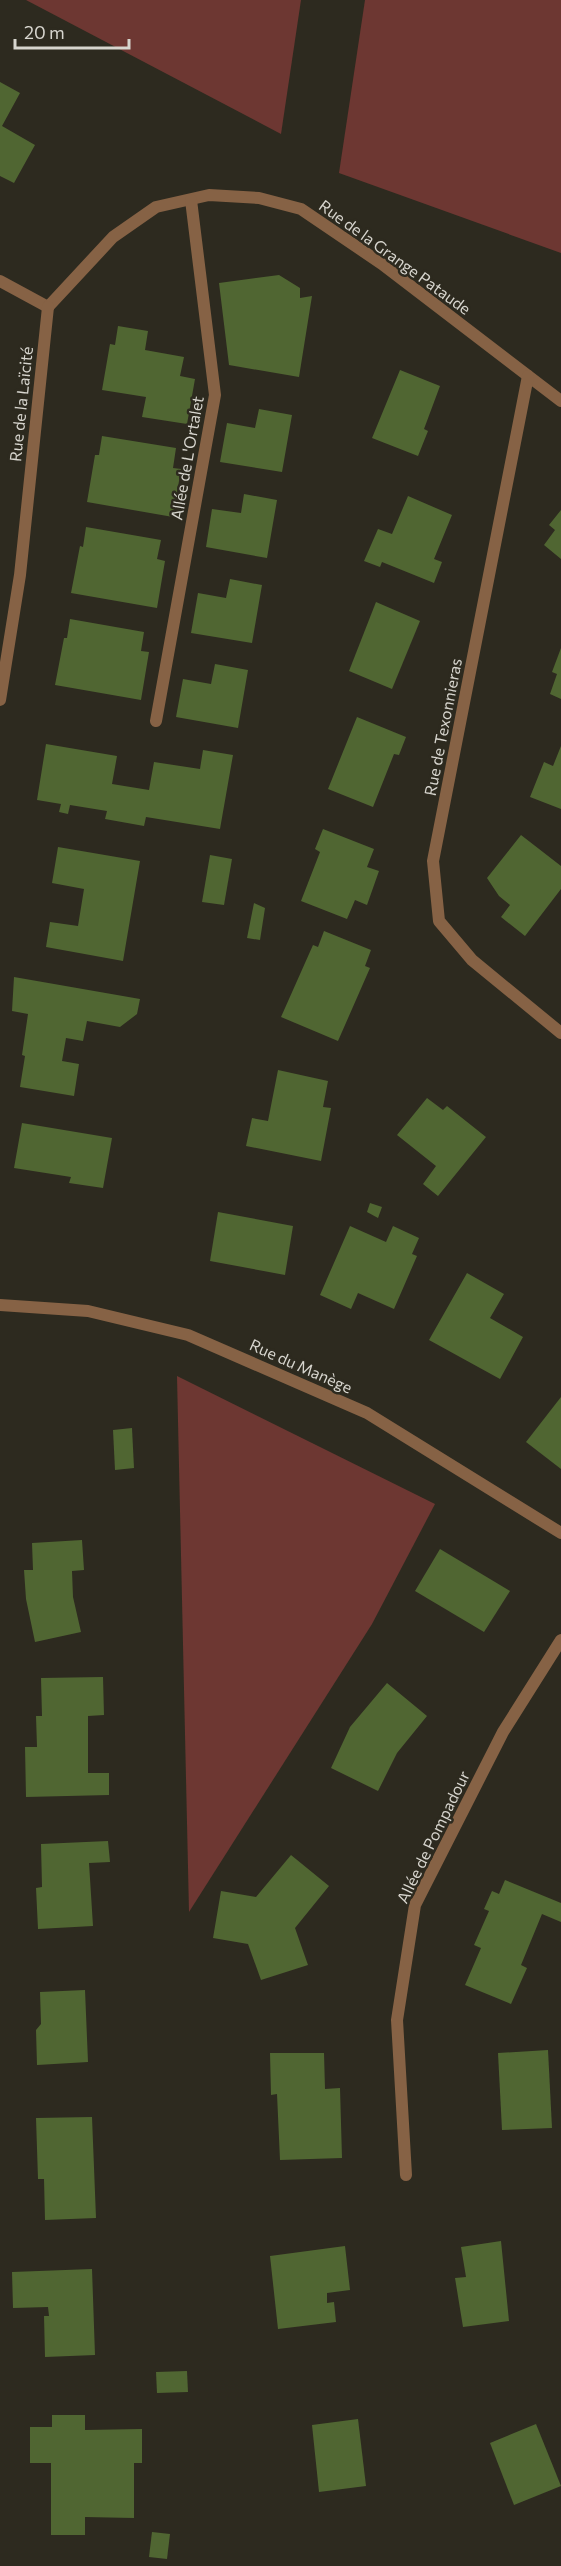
<svg xmlns="http://www.w3.org/2000/svg" width="561" height="2566" viewBox="0 0 561 2566" font-family="Commissioner,sans-serif">
<rect width="100%" height="100%" fill="#2d2a1f"/>
<g fill="#6d3732">
<polygon points="26,0 301,0 281,134"/>
<polygon points="365,0 561,0 561,253 339,173"/>
<polygon points="177,1376 435,1504 372,1624 189,1912"/>
</g>
<g fill="#506632">
<polygon points="0,82 20,93 2,126 35,145 14,183 0,176"/>
<polygon points="279,275 300,288 300,298 312,296 299,377 229,365 219,283"/>
<polygon points="118,326 148,331 145,350 184,357 180,376 195,379 187,424 142,417 146,397 102,390 110,344 115,345"/>
<polygon points="400,370 440,386 424,429 428,431 418,456 372,438"/>
<polygon points="259,409 292,415 282,472 220,462 227,423 255,428"/>
<polygon points="102,436 176,448 173,468 181,469 173,517 87,502 95,455 99,455"/>
<polygon points="244,494 277,500 267,558 206,547 212,509 241,513"/>
<polygon points="408,496 452,515 434,559 442,562 434,583 382,562 380,567 364,561 378,529 392,534"/>
<polygon points="561,510 561,559 544,545 555,530 549,525"/>
<polygon points="86,527 161,540 157,559 165,561 157,608 71,593 80,546 83,547"/>
<polygon points="230,579 262,585 252,643 191,633 198,593 226,598"/>
<polygon points="376,602 420,621 392,689 349,671"/>
<polygon points="70,619 144,632 141,651 149,652 141,700 55,685 64,638 67,638"/>
<polygon points="561,648 561,699 550,694 557,674 552,672"/>
<polygon points="215,664 248,670 238,728 176,717 183,679 211,684"/>
<polygon points="357,717 406,737 399,755 394,754 373,807 328,789"/>
<polygon points="46,744 117,756 112,784 149,790 154,762 200,769 203,750 233,755 220,829 146,817 144,826 105,819 107,811 70,805 68,814 59,812 61,804 37,800"/>
<polygon points="561,746 561,809 530,797 544,762 553,766"/>
<polygon points="323,829 374,849 367,867 379,871 367,905 355,900 347,919 301,901 320,852 315,849"/>
<polygon points="521,835 561,866 561,889 525,936 501,917 510,905 499,896 487,878"/>
<polygon points="58,847 140,861 123,961 46,947 50,922 78,926 84,889 52,883"/>
<polygon points="210,855 232,859 224,905 202,902"/>
<polygon points="254,903 265,908 260,940 247,938"/>
<polygon points="324,931 371,950 365,966 370,968 338,1041 281,1017 313,945 318,947"/>
<polygon points="14,977 140,999 137,1014 120,1027 87,1021 83,1041 66,1038 62,1061 79,1064 74,1096 20,1087 25,1056 22,1055 28,1014 12,1011"/>
<polygon points="278,1070 328,1081 323,1107 331,1108 321,1161 246,1146 252,1118 268,1121"/>
<polygon points="427,1098 443,1110 447,1106 486,1137 438,1196 423,1184 436,1166 397,1135"/>
<polygon points="22,1123 112,1138 103,1188 69,1183 71,1177 14,1168"/>
<polygon points="370,1203 382,1207 378,1218 367,1212"/>
<polygon points="218,1212 293,1226 285,1275 210,1261"/>
<polygon points="350,1226 386,1242 393,1226 419,1238 412,1254 417,1256 394,1309 358,1293 351,1309 320,1295"/>
<polygon points="467,1273 504,1294 490,1318 523,1337 500,1379 429,1340"/>
<polygon points="561,1397 561,1469 526,1442"/>
<polygon points="132,1428 134,1468 115,1470 113,1430"/>
<polygon points="82,1540 84,1570 72,1571 73,1597 81,1632 35,1642 26,1599 24,1570 33,1570 32,1543"/>
<polygon points="440,1549 510,1591 484,1632 415,1591"/>
<polygon points="103,1677 104,1715 88,1716 88,1773 109,1773 109,1795 26,1797 25,1747 37,1747 36,1716 42,1716 41,1678"/>
<polygon points="387,1683 427,1716 397,1753 378,1791 331,1768 350,1727"/>
<polygon points="108,1841 110,1862 89,1863 93,1926 38,1929 36,1888 42,1887 41,1844"/>
<polygon points="291,1855 329,1886 295,1928 308,1965 261,1980 248,1944 213,1938 221,1891 256,1897"/>
<polygon points="505,1880 561,1903 561,1922 542,1914 521,1965 527,1968 511,2004 465,1985 481,1948 474,1945 489,1911 484,1909 492,1891 499,1894"/>
<polygon points="85,1990 88,2062 37,2065 36,2030 41,2024 40,1992"/>
<polygon points="548,2050 552,2128 502,2130 498,2053"/>
<polygon points="270,2053 324,2053 325,2089 340,2088 342,2158 280,2160 277,2094 271,2095"/>
<polygon points="92,2117 96,2218 45,2220 44,2179 38,2179 36,2118"/>
<polygon points="501,2241 509,2321 463,2327 455,2278 466,2277 461,2247"/>
<polygon points="345,2246 350,2290 327,2293 327,2303 334,2302 336,2322 278,2329 270,2256"/>
<polygon points="92,2269 95,2355 45,2357 44,2316 49,2316 48,2307 13,2308 12,2272"/>
<polygon points="187,2371 188,2392 157,2393 156,2372"/>
<polygon points="52,2415 85,2415 85,2430 142,2429 142,2463 134,2463 134,2518 85,2517 85,2535 51,2535 51,2463 30,2463 30,2427 52,2427"/>
<polygon points="358,2419 366,2486 319,2492 312,2425"/>
<polygon points="536,2424 561,2486 514,2505 490,2443"/>
<polygon points="152,2532 170,2534 167,2559 149,2557"/>
</g>
<g fill="none" stroke-linecap="round" stroke-linejoin="round">
<g stroke="#866245" stroke-width="12">
<polyline points="0,281 48,307"/>
<polyline points="48,307 113,237 156,207 209,195 259,198 301,209 382,264 561,401"/>
<polyline points="528,376 433,861 439,921 472,960 561,1033"/>
<polyline points="0,700 20,575 48,307"/>
<polyline points="156,721 215,395 191,200"/>
<polyline points="0,1305 88,1311 188,1335 367,1413 561,1533"/>
<polyline points="406,2175 397,2020 415,1905 503,1732 561,1640"/>
</g>
</g>
<g text-anchor="middle" stroke-width="5" stroke-linejoin="round" paint-order="stroke">
<g font-size="16" fill="#d7d5ce" stroke="#2d2a1f">
<text transform="translate(395 257) rotate(36)" y="6">Rue de la Grange Pataude</text>
<text transform="translate(21 404) rotate(-84)" y="6">Rue de la Laïcité</text>
<text transform="translate(187 458) rotate(-80)" y="6">Allée de L'Ortalet</text>
<text transform="translate(443 727) rotate(-79)" y="6">Rue de Texonnieras</text>
<text transform="translate(301 1366) rotate(24)" y="6">Rue du Manège</text>
<text transform="translate(433 1837) rotate(-64)" y="6">Allée de Pompadour</text>
</g>
</g>
<path d="M15 39v9h114v-9" fill="none" stroke="#d7d5ce" stroke-width="3"/>
<text x="24" y="39" font-size="18" fill="#d7d5ce" stroke="#2d2a1f" stroke-width="4.5" paint-order="stroke">20 m</text>
</svg>
